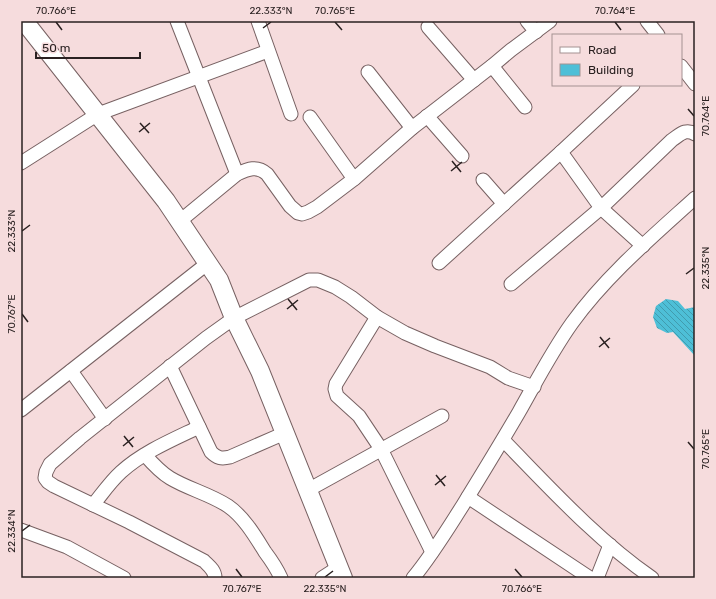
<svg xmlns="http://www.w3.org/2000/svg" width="716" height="599" viewBox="0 0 716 599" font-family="Rubik,sans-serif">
<defs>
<pattern id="building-back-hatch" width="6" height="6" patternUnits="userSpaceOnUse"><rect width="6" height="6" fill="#4ebfd7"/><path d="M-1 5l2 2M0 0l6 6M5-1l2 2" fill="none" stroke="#419bae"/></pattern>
</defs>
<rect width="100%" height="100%" fill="#f6dcdd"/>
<polygon fill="url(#building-back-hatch)" points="666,299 678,301 685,309 695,307 695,356 673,332 667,333 657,328 653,317 656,306"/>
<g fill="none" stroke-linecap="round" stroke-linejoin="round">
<g stroke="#776162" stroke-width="15">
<g id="street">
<polyline points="177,21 237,174"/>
<polyline points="258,21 291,114"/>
<polyline points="527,21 536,32"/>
<polyline points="647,21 658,35"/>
<polyline points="428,27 474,80"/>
<polyline points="492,66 525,107"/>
<polyline points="681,66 695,84"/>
<polyline points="368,72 412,128"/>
<polyline points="427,116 462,156"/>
<polyline points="310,117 354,179"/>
<polyline points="561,152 601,208 643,246"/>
<polyline points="21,163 98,114 268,51"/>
<polyline points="483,180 504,204"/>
<path d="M180,221L237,174C248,169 257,165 267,174L290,206L298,213L302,214L308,212L317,207L354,179L412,128L492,66L511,50L550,21"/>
<polyline points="439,263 561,152 633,85"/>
<path d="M511,284L601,208L672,140C680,135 685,128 695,134"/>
<polyline points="377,317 336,384 335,389 337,396 359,416 381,449 432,552"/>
<path d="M170,366L211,452C217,458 221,459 230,457L285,433"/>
<polyline points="71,371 105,419"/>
<polyline points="21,410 208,263"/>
<path d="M503,440C550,488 596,539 652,578"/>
<path d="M145,455C152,463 160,472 170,478C188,489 210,494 228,506C244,517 255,536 265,552C271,560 277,569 281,578"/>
<polyline points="308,490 442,416"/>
<polyline points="468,497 590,578"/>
<path d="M93,505C102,494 110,482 121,472C143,452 172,440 199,427"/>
<polyline points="21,530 67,547 124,578"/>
<path d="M215,578C215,570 209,566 204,561L129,522L54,486L48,482L45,478L46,472L50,464L80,438L206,338L234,318L309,280H318L335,287L351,297L377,317L405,333L435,346L490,367L508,378L534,387"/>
<polyline points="322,578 339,567"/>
<path d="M413,578C432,555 447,530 463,505C482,474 501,443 519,412C536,382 552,351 572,323C606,276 652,237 695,198"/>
<polyline points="597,578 610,545"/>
</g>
</g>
<g stroke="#776162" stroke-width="20">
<polyline id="secondary" points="24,21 166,201 219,280 234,318 260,371 343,578"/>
</g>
<use href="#street" stroke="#fff" stroke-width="13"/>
<use href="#secondary" stroke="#fff" stroke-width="18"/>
</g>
<path fill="none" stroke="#2a2121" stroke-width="1.5" d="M56,22L62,30M335,22L342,30M615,22L621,30M263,28L271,22M688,109L694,116M140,123L149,133M139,132L150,123M452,161L461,172M451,171L462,162M22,231L30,225M686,274L694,268M288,299L297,310M287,309L298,300M22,314L28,322M600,337L609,348M599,347L610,338M124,436L133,447M688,442L694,449M123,446L134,437M436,475L445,486M435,485L446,476M22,531L30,525M236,569L242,577M515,569L522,577M325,577L333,571"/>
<rect width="716" height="599" fill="none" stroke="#f6dcdd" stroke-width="44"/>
<rect x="552" y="34" width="130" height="52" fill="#f6dcdd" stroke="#a49192"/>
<rect x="560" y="47" width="20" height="6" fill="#ffffff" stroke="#a49192"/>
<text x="588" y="54" font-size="12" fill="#2a2121">Road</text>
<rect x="560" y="64" width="20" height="12" fill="#4ebfd7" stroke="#a49192"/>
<text x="588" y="74" font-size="12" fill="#2a2121">Building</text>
<path d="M36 52v6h104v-6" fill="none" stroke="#2a2121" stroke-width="2"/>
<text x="42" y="52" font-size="12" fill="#2a2121" stroke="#f6dcdd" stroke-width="3" paint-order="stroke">50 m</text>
<rect x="22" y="22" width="672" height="555" fill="none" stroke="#2a2121" stroke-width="1.5"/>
<g font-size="10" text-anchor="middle" fill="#2a2121">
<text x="56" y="14">70.766°E</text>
<text x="271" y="14">22.333°N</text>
<text x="335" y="14">70.765°E</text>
<text x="615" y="14">70.764°E</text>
<text transform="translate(705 116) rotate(-90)" y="4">70.764°E</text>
<text transform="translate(11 231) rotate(-90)" y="4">22.333°N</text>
<text transform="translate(705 268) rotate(-90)" y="4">22.335°N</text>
<text transform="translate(11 314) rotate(-90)" y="4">70.767°E</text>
<text transform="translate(705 449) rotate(-90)" y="4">70.765°E</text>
<text transform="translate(11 531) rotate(-90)" y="4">22.334°N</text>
<text x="242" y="592">70.767°E</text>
<text x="325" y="592">22.335°N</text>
<text x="522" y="592">70.766°E</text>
</g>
</svg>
